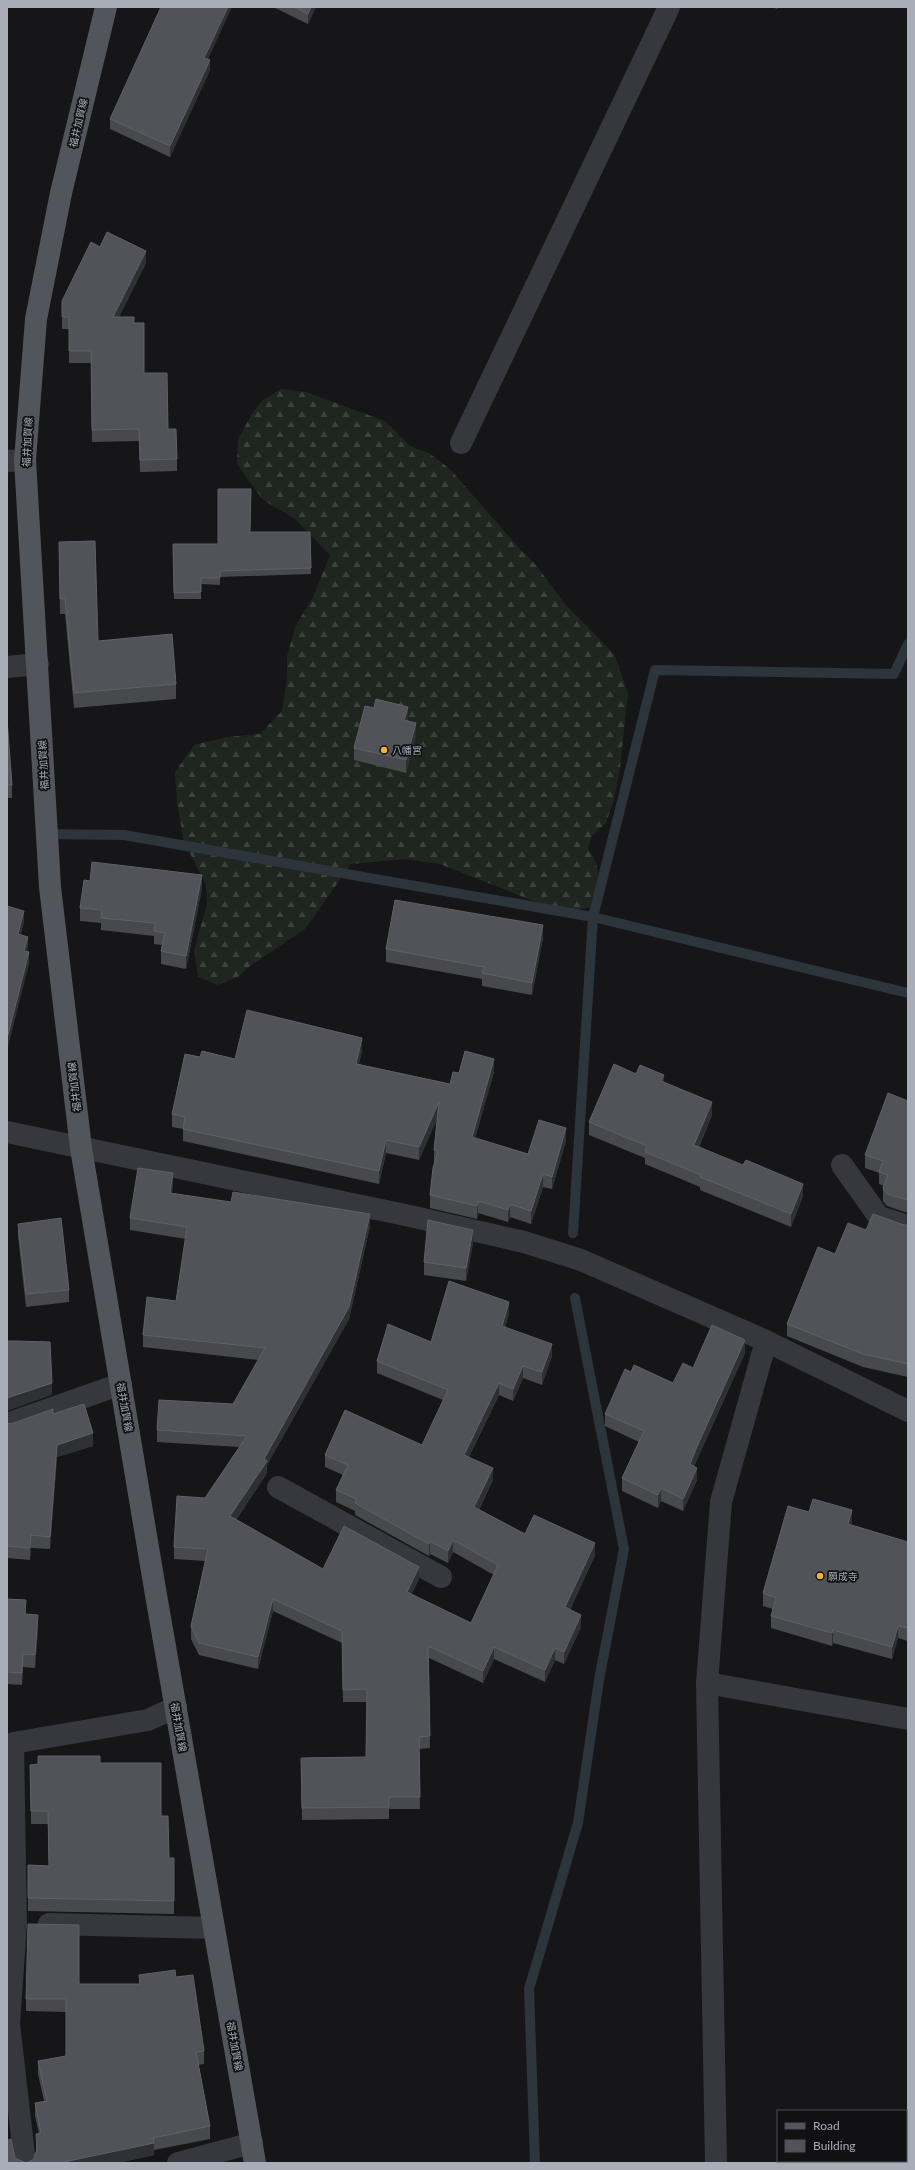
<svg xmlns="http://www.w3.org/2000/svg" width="915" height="2170" viewBox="0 0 915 2170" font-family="Lato,'Noto Sans JP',sans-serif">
<defs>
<pattern id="forest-firs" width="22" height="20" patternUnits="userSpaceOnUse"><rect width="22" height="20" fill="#1e261f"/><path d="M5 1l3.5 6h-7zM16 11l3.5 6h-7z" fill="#3c433d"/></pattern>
</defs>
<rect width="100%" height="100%" fill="#161618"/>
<path fill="url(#forest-firs)" d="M281,389L306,392L385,421L410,446L429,453L450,469L519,548L536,565L565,604L614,654L628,693L620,768L614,799L606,823L592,836L588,849C604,870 598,884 590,907L568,912L531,900L440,864L404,859L351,864L305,929L250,966L238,977L218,985L198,977L194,950L207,904L206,884L184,842L177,803L175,772L194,745L227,737L260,734L282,711L287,678V656L295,627L313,597L330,555L295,519L263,500L237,464L238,439L253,412L262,401Z"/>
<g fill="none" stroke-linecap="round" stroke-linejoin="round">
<g stroke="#2c353c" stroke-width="10">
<polyline points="45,834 124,835 593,917 908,993"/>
<polyline points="573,1233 593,917 655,670 894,674 908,644"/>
<polyline points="535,2163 529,1989 578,1823 599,1680 624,1549 575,1298"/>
</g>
<g stroke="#37383d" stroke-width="22">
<polyline points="461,443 669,7"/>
<polyline points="7,461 25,460"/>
<polyline points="7,667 38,664"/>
<polyline points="7,1132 410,1216 524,1242 581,1260 766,1341 908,1411"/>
<polyline points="842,1165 879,1217 908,1226"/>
<polyline points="7,1424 121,1384"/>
<polyline points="278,1487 441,1577"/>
<polyline points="707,1683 908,1719"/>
<polyline points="49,1924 214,1928"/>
<polyline points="25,2163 9,2024 16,1924 13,1743 148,1720 176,1707"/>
<polyline points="178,2163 252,2143"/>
<polyline points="716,2163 707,1683 721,1502 766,1341"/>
</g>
<polyline stroke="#53555c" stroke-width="22" points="106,7 61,193 36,319 25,460 50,887 81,1148 156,1595 255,2163"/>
</g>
<g fill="#47494d">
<polygon points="273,7 316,7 308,24"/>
<polygon points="772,7 779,7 777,9"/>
<polygon points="208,59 210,70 170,157 110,129 110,119"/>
<polygon points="100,247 146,263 119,317 134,323 144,373 168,429 177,459 177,471 140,472 139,441 92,442 91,363 69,363 69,329 62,329 62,301"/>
<polygon points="250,532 310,532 311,574 220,577 220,585 201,584 201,599 174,599 173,544 218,544"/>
<polygon points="59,542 98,641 176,684 176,699 74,708 65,614 60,614"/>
<polygon points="7,719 12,785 12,798 7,798"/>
<polygon points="408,719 407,721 416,736 406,773 354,760 354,748"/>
<polygon points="202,888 186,969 161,964 161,951 162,945 154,944 154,936 101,930 101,923 80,921 80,908"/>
<polygon points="543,938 532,995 482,986 482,979 386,962 386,949"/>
<polygon points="362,1051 359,1064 450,1084 459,1073 494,1072 475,1138 528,1154 566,1141 552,1189 543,1187 531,1224 510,1217 508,1222 478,1213 477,1219 430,1208 430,1195 434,1163 434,1150 437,1118 419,1160 386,1153 379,1184 183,1141 183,1129 172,1127 172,1114 200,1057 235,1059"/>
<polygon points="636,1074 664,1082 712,1115 699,1147 803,1196 791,1227 700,1190 700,1187 645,1164 645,1158 589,1135 589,1122"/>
<polygon points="908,1101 908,1213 887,1206 883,1201 883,1188 884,1186 879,1184 879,1173 865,1168 865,1155"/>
<polygon points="173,1185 172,1193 370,1226 349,1319 267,1465 267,1473 236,1520 323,1569 419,1579 411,1595 471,1623 494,1575 453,1552 448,1563 430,1554 429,1556 355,1515 355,1511 336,1502 336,1490 343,1475 325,1467 325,1455 422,1445 443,1400 377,1373 377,1361 509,1314 505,1327 552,1356 542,1385 523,1378 513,1401 499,1395 469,1457 493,1480 479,1510 525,1534 595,1555 570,1610 581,1627 564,1664 555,1660 545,1682 494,1659 483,1683 429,1658 430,1748 419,1749 420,1809 389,1809 389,1819 302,1820 301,1758 366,1757 367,1702 343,1702 342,1643 273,1611 258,1669 199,1655 191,1639 191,1626 205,1561 174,1559 174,1547 205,1498 239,1447 157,1442 157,1430 233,1404 258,1360 143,1347 143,1335 176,1301 186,1239 130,1230 130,1218"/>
<polygon points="18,1224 69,1290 69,1302 26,1307 18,1236"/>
<polygon points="904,1225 908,1225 908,1377 863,1367 787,1336 787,1324 835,1254 866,1230"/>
<polygon points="473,1243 466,1281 424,1275 424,1262"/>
<polygon points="745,1353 696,1462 694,1466 697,1480 683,1511 661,1501 658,1508 622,1491 622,1478 639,1442 605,1426 605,1414 631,1372 673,1383"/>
<polygon points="53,1414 93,1446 57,1457 50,1549 31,1548 30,1560 7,1558 7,1423 11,1424"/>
<polygon points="809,1512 852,1522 851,1525 908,1542 908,1641 898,1638 892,1659 833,1643 832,1646 771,1628 771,1616 773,1609 763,1606 763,1593"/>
<polygon points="7,1599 26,1615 38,1628 35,1668 23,1667 22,1685 7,1684"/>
<polygon points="100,1763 161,1816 169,1858 174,1858 174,1914 28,1911 28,1865 49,1866 48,1824 31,1824 30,1765"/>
<polygon points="139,1975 176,1977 204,2051 204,2064 198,2065 210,2126 210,2139 154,2150 154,2155 118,2163 7,2163 15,2158 26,2163 33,2160 36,2152 36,2134 39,2134 35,2116 35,2103 44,2101 38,2074 38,2061 66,2056 66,2012 26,2011 26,1999 79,1984 139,1984"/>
</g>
<g fill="#2f3033">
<polygon points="228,7 232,7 204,68 204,58"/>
<polygon points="311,7 316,7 308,24 308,14"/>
<polygon points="210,60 210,70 170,157 170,146"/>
<polygon points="146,251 146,263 113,329 113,317"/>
<polygon points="408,707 408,719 404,733 404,720"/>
<polygon points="416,723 416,736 406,773 406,760"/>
<polygon points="202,875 202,888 186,969 186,956"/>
<polygon points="24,911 24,923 18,946 18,934"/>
<polygon points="543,925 543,938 532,995 532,983"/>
<polygon points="28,937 28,949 24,963 24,951"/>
<polygon points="29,952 29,964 7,1051 7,1039"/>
<polygon points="362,1038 362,1051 356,1076 356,1064"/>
<polygon points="494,1059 494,1072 472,1150 472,1137"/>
<polygon points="664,1075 664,1087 661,1081"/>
<polygon points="439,1102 439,1115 419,1160 419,1147"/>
<polygon points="712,1102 712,1115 694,1157 694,1145"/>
<polygon points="566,1128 566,1141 552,1189 552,1177"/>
<polygon points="386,1140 386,1153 379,1184 379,1171"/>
<polygon points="173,1173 173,1185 170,1205 170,1193"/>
<polygon points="543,1174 543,1187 531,1224 531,1211"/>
<polygon points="803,1184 803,1196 791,1227 791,1214"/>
<polygon points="478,1201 478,1213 477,1219 477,1206"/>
<polygon points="510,1204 510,1217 508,1222 508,1210"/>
<polygon points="370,1214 370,1226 349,1319 267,1465 267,1473 230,1529 230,1516 264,1459"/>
<polygon points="473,1230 473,1243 466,1281 466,1268"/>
<polygon points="509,1302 509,1314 502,1338 502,1326"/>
<polygon points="745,1340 745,1353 696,1462 690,1477 690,1464 696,1449"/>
<polygon points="552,1344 552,1356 542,1385 542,1372"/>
<polygon points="523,1366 523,1378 513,1401 513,1389"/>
<polygon points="52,1383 52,1395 7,1411 7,1398"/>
<polygon points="499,1383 499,1395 464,1467 464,1455"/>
<polygon points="93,1433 93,1446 57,1457 50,1549 50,1537 57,1445"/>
<polygon points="493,1468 493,1480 474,1519 474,1507"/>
<polygon points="697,1468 697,1480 683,1511 683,1499"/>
<polygon points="661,1488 661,1501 658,1508 658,1495"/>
<polygon points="852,1510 852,1522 848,1537 848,1524"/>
<polygon points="31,1535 31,1548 30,1560 30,1548"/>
<polygon points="453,1540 453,1552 448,1563 448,1551"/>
<polygon points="430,1541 430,1554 429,1556 429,1544"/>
<polygon points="595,1543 595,1555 565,1620 565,1607"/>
<polygon points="419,1567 419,1579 407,1604 407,1592"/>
<polygon points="273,1599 273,1611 258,1669 258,1657"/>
<polygon points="38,1615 38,1628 35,1668 35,1655"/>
<polygon points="581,1615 581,1627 564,1664 564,1652"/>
<polygon points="898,1626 898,1638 892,1659 892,1647"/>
<polygon points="833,1630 833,1643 832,1646 832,1633"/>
<polygon points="494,1647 494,1659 483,1683 483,1671"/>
<polygon points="555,1648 555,1660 545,1682 545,1670"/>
<polygon points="23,1654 23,1667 22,1685 22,1673"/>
<polygon points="154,2143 154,2155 118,2163 59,2163"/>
</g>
<g fill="#525359" stroke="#5f6168">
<polygon points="161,7 228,7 204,58 210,60 170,146 110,119"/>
<polygon points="294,7 311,7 308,14"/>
<polygon points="107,232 146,251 113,317 134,317 134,323 144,323 144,373 167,373 168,429 176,429 177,459 140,460 139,429 92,430 91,351 69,351 69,317 62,317 62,301 91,242 100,247"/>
<polygon points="218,489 251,489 250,532 310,532 311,568 220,571 220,578 201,578 201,592 174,593 173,544 218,544"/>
<polygon points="95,541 98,641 172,634 176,684 74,693 65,599 60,599 59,542"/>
<polygon points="376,699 408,707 404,720 416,723 406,760 354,748 365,706 374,708"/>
<polygon points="7,719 12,785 7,785"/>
<polygon points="92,862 202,875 186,956 161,951 165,933 154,931 155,923 101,918 102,910 80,908 84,880 90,881"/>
<polygon points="395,900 543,925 532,983 482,973 484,967 386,949"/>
<polygon points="7,906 24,911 18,934 28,937 24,951 29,952 7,1039"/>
<polygon points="247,1010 362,1038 356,1064 450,1084 453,1072 459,1073 465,1051 494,1059 472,1137 528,1154 539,1120 566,1128 552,1177 543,1174 531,1211 510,1204 508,1210 478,1201 477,1206 430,1195 433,1168 438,1151 434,1150 439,1102 419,1147 386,1140 379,1171 183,1129 185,1117 172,1114 185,1054 200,1057 202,1051 235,1059"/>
<polygon points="614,1064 636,1074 640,1065 664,1075 661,1081 712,1102 694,1145 743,1165 746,1160 803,1184 791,1214 700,1177 701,1175 645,1152 647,1146 589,1122"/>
<polygon points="888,1093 908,1101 908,1200 887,1194 883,1188 888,1175 879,1172 883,1161 865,1155"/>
<polygon points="138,1168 173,1173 170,1193 231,1202 233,1192 370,1214 349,1307 264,1459 267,1461 230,1516 323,1569 344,1526 419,1567 407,1592 471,1623 498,1565 453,1540 448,1551 430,1541 429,1544 355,1503 357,1499 336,1490 348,1465 325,1455 345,1410 422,1445 448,1390 377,1361 388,1324 431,1342 449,1281 509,1302 502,1326 552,1344 542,1372 523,1366 513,1389 499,1383 464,1455 493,1468 474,1507 525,1534 534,1515 595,1543 565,1607 581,1615 564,1652 555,1648 545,1670 494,1647 483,1671 428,1646 430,1736 419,1737 420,1797 389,1797 389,1807 302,1808 301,1758 366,1757 367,1689 343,1690 342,1631 273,1599 258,1657 199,1643 191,1626 208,1549 174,1547 177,1496 205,1498 247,1436 157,1430 159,1400 233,1404 265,1348 143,1335 147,1297 176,1301 187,1227 130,1218"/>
<polygon points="873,1214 904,1225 908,1225 908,1364 863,1354 787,1324 818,1247 835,1254 848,1223 866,1230"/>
<polygon points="61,1218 69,1290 26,1294 18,1224"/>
<polygon points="428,1220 473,1230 466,1268 424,1262"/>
<polygon points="712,1325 745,1340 696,1449 690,1464 697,1468 683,1499 661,1488 658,1495 622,1478 644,1431 605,1414 625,1369 631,1372 634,1365 673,1383 683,1363 693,1368"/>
<polygon points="7,1341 14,1341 50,1342 52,1383 7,1398"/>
<polygon points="84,1404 93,1433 57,1445 50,1537 31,1535 30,1548 7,1546 7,1423 11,1424 53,1409 53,1414"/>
<polygon points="813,1499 852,1510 848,1524 908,1542 908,1628 898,1626 892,1647 833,1630 832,1633 771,1616 776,1598 763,1593 788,1506 809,1512"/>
<polygon points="7,1599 26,1600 25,1614 38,1615 35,1655 23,1654 22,1673 7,1672"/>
<polygon points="38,1756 100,1756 100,1763 161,1763 161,1816 168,1816 169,1858 174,1858 174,1901 28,1898 28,1865 49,1866 48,1811 31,1811 30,1765 38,1764"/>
<polygon points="28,1924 79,1925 79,1984 140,1984 139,1975 175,1970 176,1977 193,1975 204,2051 196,2052 210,2126 153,2138 154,2143 59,2163 7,2163 7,2140 11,2139 15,2158 26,2163 33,2160 37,2150 36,2134 41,2133 35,2103 47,2101 38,2061 66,2056 66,1999 26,1999"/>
</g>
<g fill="#f2b134" stroke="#111113" stroke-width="1.5">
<circle cx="384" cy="750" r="4"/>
<circle cx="820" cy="1576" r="4"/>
</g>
<g text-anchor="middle" stroke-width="3.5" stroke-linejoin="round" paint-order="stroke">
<g font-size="10" fill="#a8adb8" stroke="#111113">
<text transform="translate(78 123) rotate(-77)" y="4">福井加賀線</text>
<text transform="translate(27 442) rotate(-87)" y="4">福井加賀線</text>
<text transform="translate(43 765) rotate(-93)" y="4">福井加賀線</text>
<text transform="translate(74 1087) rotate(-97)" y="4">福井加賀線</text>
<text transform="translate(125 1407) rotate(80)" y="4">福井加賀線</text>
<text transform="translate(179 1727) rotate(80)" y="4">福井加賀線</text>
<text transform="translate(235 2046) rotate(80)" y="4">福井加賀線</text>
</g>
<g font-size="10" fill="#a8adb8" stroke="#111113" text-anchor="start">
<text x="392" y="754">八幡宮</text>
<text x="828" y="1580">願成寺</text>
</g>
</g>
<rect width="915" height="2170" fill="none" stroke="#a8adb8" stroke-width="16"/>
<rect x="777" y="2110" width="130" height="52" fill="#111113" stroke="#4d4f55"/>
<rect x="785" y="2123" width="20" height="6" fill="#53555c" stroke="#4d4f55"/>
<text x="813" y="2130" font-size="12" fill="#a8adb8">Road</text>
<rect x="785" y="2140" width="20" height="12" fill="#525359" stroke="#4d4f55"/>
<text x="813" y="2150" font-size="12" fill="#a8adb8">Building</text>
</svg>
